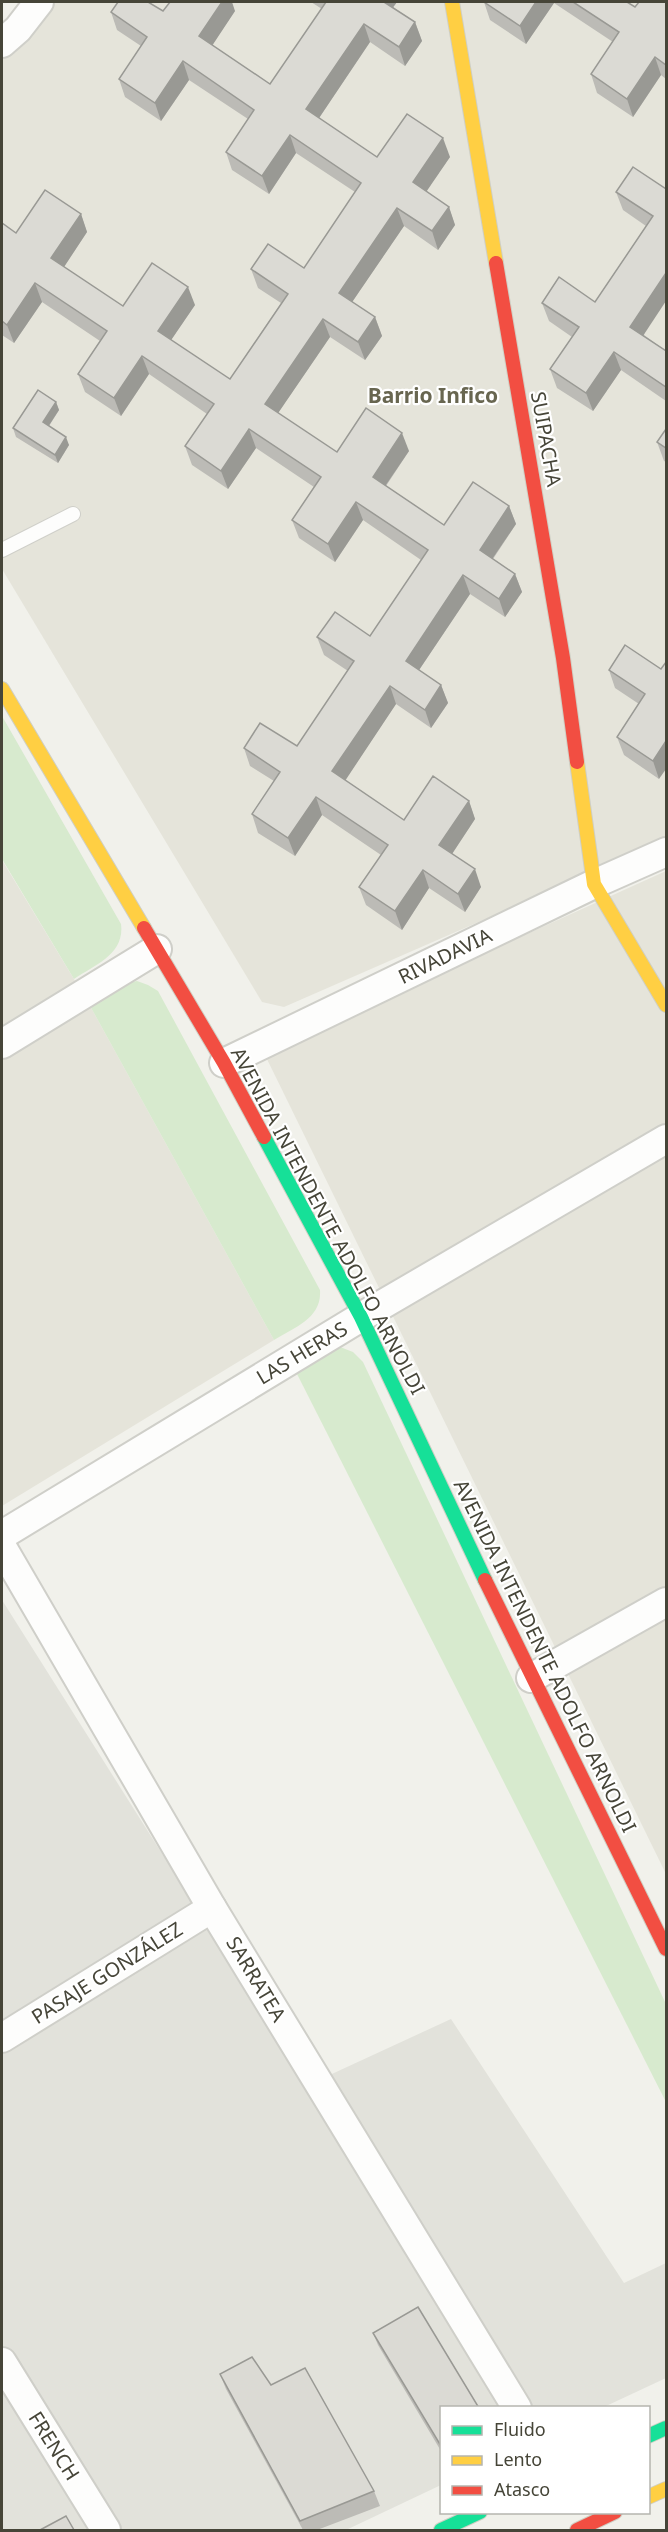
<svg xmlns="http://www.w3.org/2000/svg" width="668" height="2532" viewBox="0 0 668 2532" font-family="'Noto Sans',sans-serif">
<rect width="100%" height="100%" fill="#f1f1eb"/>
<g fill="#e5e4da">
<polygon points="56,2 666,2 666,840 284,1007 262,1002 2,569 2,60 26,41"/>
<polygon points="2,860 89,1004 274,1340 2,1506"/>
<polygon points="666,871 666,1874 264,1053"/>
</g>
<polygon fill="#e2e2db" points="2,1600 308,2085 451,2019 624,2283 666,2263 666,2378 604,2407 442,2408 441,2485 346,2530 2,2530"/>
<g fill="#d7eace">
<path d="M2,716L121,924C125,954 95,965 74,979L2,859Z"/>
<path d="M137,981L148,985L158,991L320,1290C322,1318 295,1327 274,1340L89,1004L127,983Z"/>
<polygon points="340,1347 353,1352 363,1362 666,2004 666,2102 296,1372 325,1353"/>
</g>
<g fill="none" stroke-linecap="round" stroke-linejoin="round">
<g stroke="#cfcfc9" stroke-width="16">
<polyline id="lane" points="2,550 73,514"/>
</g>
<g stroke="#cfcfc9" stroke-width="32">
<g id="street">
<polyline points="2,43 18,29 39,2"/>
<polyline points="2,1044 157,949"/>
<polyline points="224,1063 594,884 666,852"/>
<polyline points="2,1535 361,1317 666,1139"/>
<polyline points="2,1547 212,1908 517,2408"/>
<polyline points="531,1678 666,1602"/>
<polyline points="2,2038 212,1908"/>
<polyline points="2,2362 106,2530"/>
</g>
</g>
<g stroke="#cfcfc4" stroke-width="16">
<g id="fast">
<polyline points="264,1137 361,1317 485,1580"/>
<polyline points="648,2436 666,2428"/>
<polyline points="441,2530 480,2512"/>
</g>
</g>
<g stroke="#cfcfc4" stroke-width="16">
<g id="slow">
<polyline points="452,2 496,263"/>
<polyline points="2,689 144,928"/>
<polyline points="577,762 594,884 666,1005"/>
<polyline points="648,2497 666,2489"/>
</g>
</g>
<g stroke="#cfcfc4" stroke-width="16">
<g id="jam">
<polyline points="496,263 563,658 577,762"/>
<polyline points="144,928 224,1063 264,1137"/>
<polyline points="485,1580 666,1949"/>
<polyline points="577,2530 615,2512"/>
</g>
</g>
<use href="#lane" stroke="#fdfdfc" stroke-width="14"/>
<use href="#street" stroke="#fdfdfc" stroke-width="28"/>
<use href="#fast" stroke="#16e098" stroke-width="14"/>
<use href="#slow" stroke="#ffcf43" stroke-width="14"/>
<use href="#jam" stroke="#f24e42" stroke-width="14"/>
</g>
<g fill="#bcbbb6">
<polygon points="311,2 397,2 393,7 415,22 422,41 405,66 370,42 319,118 377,157 450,157 426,191 449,207 455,225 438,250 404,226 352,302 375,317 382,336 365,360 330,337 278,413 337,452 409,451 386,486 444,525 509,506 516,524 493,559 515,574 522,592 505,617 470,594 419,670 441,685 448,703 431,728 396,704 345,780 404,820 469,801 475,819 452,854 481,887 465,912 429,888 402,930 366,905 359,887 381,855 322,815 295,856 258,833 252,814 274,781 250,766 244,748 297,746 348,671 324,655 317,637 370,636 421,560 363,520 335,562 299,538 292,520 314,487 256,448 228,489 192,465 185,446 207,414 149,374 121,416 85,392 78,374 100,341 42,302 14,343 2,335 2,223 16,233 81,214 87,232 64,267 123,306 195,305 171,340 230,379 281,303 258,288 251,269 304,268 355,192 296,153 269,194 232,170 226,152 248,119 189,80 161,121 125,97 119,79 141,46 117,30 111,12 235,11 212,45 270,84 322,9"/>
<polygon points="484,2 627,2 635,7 666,2 666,79 661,75 633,117 597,93 591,74 613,42 554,3 526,44 490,20"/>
<polygon points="666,189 644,335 666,351 666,401 621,370 593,411 557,388 550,369 572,337 549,321 542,303 595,302 646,226 623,210 616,192"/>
<polygon points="56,402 59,410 49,426 69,445 58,463 16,437 13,428"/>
<polygon points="666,429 666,462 664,461 657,442"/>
<polygon points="661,669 659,779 624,755 617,737 639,704 615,688 609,670"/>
<polygon points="373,2333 441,2408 441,2451 378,2345"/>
<polygon points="220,2374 271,2385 374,2491 380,2506 317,2530 303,2530 226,2389"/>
</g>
<g fill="#999994">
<polygon points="222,2 232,2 235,11 206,55 199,36"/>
<polygon points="381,2 397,2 386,17"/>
<polygon points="536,2 554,2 554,3 526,44 520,26"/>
<polygon points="415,22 422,41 405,66 399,47"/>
<polygon points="364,24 370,42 313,127 306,109"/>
<polygon points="655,57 661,75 633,117 627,99"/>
<polygon points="183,61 189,80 161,121 155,103"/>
<polygon points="290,135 296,153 269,194 262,176"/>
<polygon points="443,138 450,157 420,201 413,182"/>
<polygon points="449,207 455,225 438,250 432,231"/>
<polygon points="397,208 404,226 346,311 339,293"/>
<polygon points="81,214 87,232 58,276 51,258"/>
<polygon points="666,273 666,301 637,345 630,327"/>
<polygon points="35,283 42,302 14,343 7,325"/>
<polygon points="188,287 195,305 165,349 158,331"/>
<polygon points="375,317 382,336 365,360 358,342"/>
<polygon points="323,319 330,337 272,422 265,404"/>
<polygon points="614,352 621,370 593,411 586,393"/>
<polygon points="142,356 149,374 121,416 114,398"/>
<polygon points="56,402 59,410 46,430 43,422"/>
<polygon points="249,429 256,448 228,489 221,471"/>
<polygon points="402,433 409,451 379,495 373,477"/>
<polygon points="66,437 69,445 58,463 55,455"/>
<polygon points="356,502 363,520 335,562 328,544"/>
<polygon points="509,506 516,524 486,568 480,550"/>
<polygon points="515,574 522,592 505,617 499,599"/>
<polygon points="463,575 470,594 413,679 406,661"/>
<polygon points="441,685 448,703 431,728 425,710"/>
<polygon points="390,686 396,704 339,790 332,771"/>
<polygon points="666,741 666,769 659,779 653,761"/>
<polygon points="316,797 322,815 295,856 288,838"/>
<polygon points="469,801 475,819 446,863 439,845"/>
<polygon points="475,869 481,887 465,912 458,894"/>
<polygon points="423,870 429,888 402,930 395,911"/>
</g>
<g fill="#dbdad4" stroke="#999994" stroke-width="1.5">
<polygon points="118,2 148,2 163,11 170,2 222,2 199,36 270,84 326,2 384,2 415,22 399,47 364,24 306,109 377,157 407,114 443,138 413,182 449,207 432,231 397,208 339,293 375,317 358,342 323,319 265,404 337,452 366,408 402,433 373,477 444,525 473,482 509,506 480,550 515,574 499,599 463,575 406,661 441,685 425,710 390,686 332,771 404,820 433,776 469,801 439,845 475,869 458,894 423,870 395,911 359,887 388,845 316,797 288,838 252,814 280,772 244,748 260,723 297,746 354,661 317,637 335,612 370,636 428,550 356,502 328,544 292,520 321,477 249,429 221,471 185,446 214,404 142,356 114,398 78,374 107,331 35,283 7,325 2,321 2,223 16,233 45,190 81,214 51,258 123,306 152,263 188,287 158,331 230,379 288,294 251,269 268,244 304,268 361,183 290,135 262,176 226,152 254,110 183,61 155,103 119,79 147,37 111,12"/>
<polygon points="484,2 536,2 520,26"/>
<polygon points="573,2 627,2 635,7 639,2 666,2 666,65 655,57 627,99 591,74 619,32"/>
<polygon points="633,167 666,189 666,273 630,327 666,351 666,387 614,352 586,393 550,369 579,327 542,303 559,277 595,302 653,216 616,192"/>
<polygon points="38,390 56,402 43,422 66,437 55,455 13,428"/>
<polygon points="666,429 666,448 657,442"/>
<polygon points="625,645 661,669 666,662 666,741 653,761 617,737 645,694 609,670"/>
<polygon points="418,2307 479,2408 441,2408 441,2446 373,2333"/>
<polygon points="252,2357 271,2385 305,2368 374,2491 300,2521 220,2374"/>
<polygon points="66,2516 74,2530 40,2530"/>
</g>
<g text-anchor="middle" stroke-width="4.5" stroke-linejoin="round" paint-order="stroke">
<g font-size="20" fill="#464538" stroke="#fff">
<text transform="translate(546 439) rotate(80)" y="7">SUIPACHA</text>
<text transform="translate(445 956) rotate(-26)" y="7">RIVADAVIA</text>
<text transform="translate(328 1221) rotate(62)" y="7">AVENIDA INTENDENTE ADOLFO ARNOLDI</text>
<text transform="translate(302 1353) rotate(-31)" y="7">LAS HERAS</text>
<text transform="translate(545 1656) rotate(64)" y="7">AVENIDA INTENDENTE ADOLFO ARNOLDI</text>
<text transform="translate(107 1973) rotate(-32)" y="7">PASAJE GONZÁLEZ</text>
<text transform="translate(256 1979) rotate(59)" y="7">SARRATEA</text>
<text transform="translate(54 2446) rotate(58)" y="7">FRENCH</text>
</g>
<g font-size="21" font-weight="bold" fill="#686650" stroke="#fff">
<text x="433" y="403">Barrio Infico</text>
</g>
</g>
<rect width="668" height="2532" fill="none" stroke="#464538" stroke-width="6"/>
<rect x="440" y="2406" width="210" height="108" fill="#ffffff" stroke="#b5b5af" stroke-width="1.5"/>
<rect x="452" y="2426" width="30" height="9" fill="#16e098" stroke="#b5b5af" stroke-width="1.5"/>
<text x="494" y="2436" font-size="18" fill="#464538">Fluido</text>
<rect x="452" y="2456" width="30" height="9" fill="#ffcf43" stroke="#b5b5af" stroke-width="1.5"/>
<text x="494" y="2466" font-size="18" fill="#464538">Lento</text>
<rect x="452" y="2486" width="30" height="9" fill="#f24e42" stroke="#b5b5af" stroke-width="1.5"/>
<text x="494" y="2496" font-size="18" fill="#464538">Atasco</text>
</svg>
